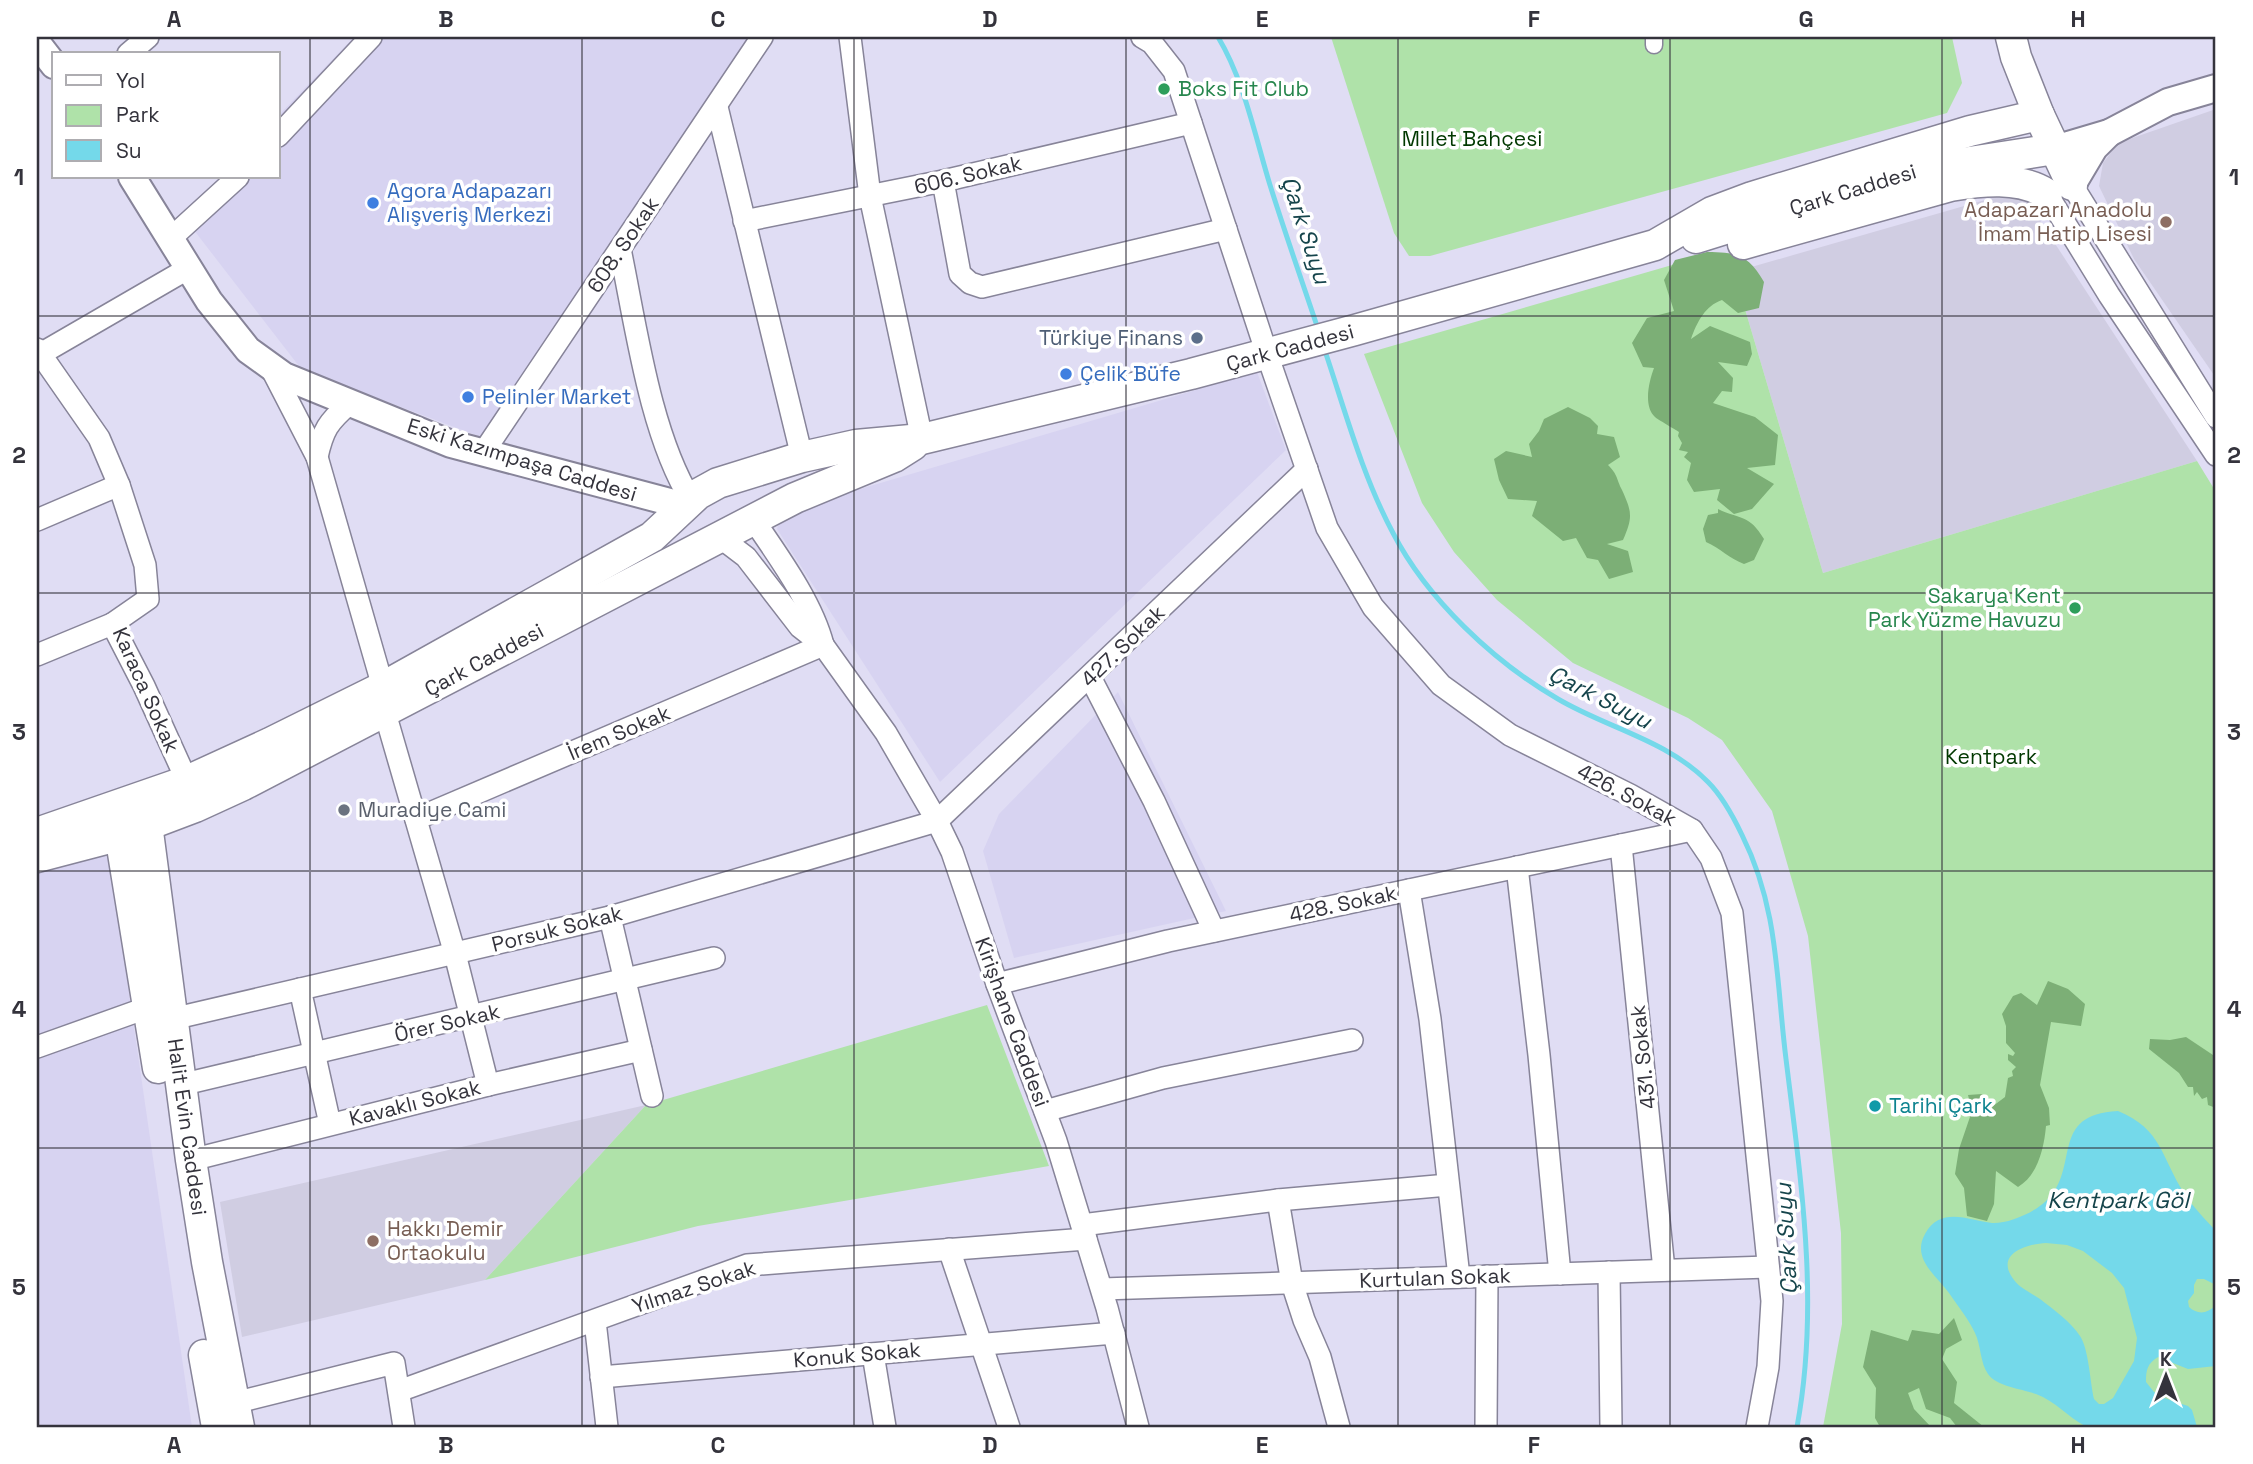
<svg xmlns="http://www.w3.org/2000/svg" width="2253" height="1464" viewBox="0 0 2253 1464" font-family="'Space Grotesk',sans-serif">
<rect width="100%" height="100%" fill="#e0ddf4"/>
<g fill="#d7d3f1">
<polygon points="354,37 749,37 481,437 302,370 183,216 220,177 278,177 278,116"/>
<polygon points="1257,372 1286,450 940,782 777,529 782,512"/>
<polygon points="1118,692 1226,911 1014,958 983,851 999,814"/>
<polygon points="109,855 192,1427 37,1427 37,868"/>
</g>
<g fill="#d0cde2">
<polygon points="2216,109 2216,378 2134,259 2099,186 2103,163 2118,143"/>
<polygon points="2020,190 2197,461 1823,573 1734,272"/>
<polygon points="646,1105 485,1280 242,1337 220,1202"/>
</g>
<g fill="#afe2a9">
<polygon points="1331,37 1952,37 1962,83 1947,113 1430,256 1409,256 1394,233"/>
<polygon points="1679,263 1734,272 1823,573 2197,461 2216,492 2216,1427 1823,1427 1842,1324 1841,1233 1808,936 1772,811 1722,740 1688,718 1573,663 1497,600 1454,552 1422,503 1364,354"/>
<polygon points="987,1005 1049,1166 698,1226 485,1280 646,1105"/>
</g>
<g fill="#7caf76">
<path d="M1707,252C1736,252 1749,255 1764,282L1759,308L1738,313L1722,300C1705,306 1697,322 1691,339L1710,326L1750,342L1752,354L1747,366L1718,362L1733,378L1732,392L1722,391L1713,403L1755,417L1778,435L1775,465L1747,468L1774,484L1752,509L1734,514L1717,500L1720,489L1694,492L1687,480L1691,463L1684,457L1688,452L1679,450L1682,443L1678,436L1679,432C1676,430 1657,419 1655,417C1643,406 1649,381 1654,368L1643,367L1632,343L1647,318L1674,311L1664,280L1675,260Z"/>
<path d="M1568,407L1590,418L1598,426L1597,434L1614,437L1620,457L1608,465C1618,475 1616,478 1622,490C1632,512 1633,517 1623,540L1607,544L1628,551L1633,572L1609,579L1598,560L1587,558L1576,538L1563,541L1532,516L1537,501L1508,499L1499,480L1494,459L1506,451L1532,457L1529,444L1539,431L1544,419Z"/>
<path d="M1718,509C1741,520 1749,514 1764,539L1754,560L1744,564C1730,559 1720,548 1706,542L1703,529L1708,515L1718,513Z"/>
<path d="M2048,981L2068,989L2085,1004L2081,1026L2051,1022L2040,1085L2049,1108L2050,1125L2046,1126C2044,1148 2038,1175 2018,1187L1996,1171L1994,1204L1987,1221L1967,1216L1964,1188L1955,1174L1959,1149L1972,1111L1968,1095L1982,1094L1993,1106L2005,1097L2008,1078L2013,1076L2012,1071L2016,1067L2008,1060V1054L2013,1056L2015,1053L2006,1043V1026L2002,1014L2013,996L2021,993L2037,1005Z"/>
<polygon points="2186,1037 2216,1057 2216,1108 2208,1105 2207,1097 2202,1099 2197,1092 2194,1096 2193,1087 2188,1087 2179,1073 2149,1049 2150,1039 2170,1040"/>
<polygon points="1954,1318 1962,1340 1946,1349 1942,1359 1957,1382 1954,1403 1984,1427 1957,1427 1950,1418 1926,1409 1919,1388 1908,1393 1914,1409 1931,1427 1880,1427 1875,1418 1876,1388 1863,1367 1871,1330 1908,1341 1912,1330 1939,1334"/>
</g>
<path fill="#74d9ea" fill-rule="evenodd" d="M2118,1111C2162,1129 2161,1157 2184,1193C2193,1207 2205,1219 2216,1231V1285L2204,1279H2197L2194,1285V1293L2188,1301L2189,1307C2198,1315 2207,1314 2216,1305V1366L2188,1369L2158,1357C2147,1364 2146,1370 2146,1382L2154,1392L2164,1398L2188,1406L2192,1410L2197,1427C2181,1427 2092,1430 2085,1426C2068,1417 2055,1401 2036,1394C2023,1389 1997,1387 1988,1374C1980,1363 1981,1345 1975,1333C1969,1320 1958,1306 1949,1293C1937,1276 1911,1259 1925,1234C1941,1205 1970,1221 1992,1223C2008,1224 2035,1212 2046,1201C2081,1169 2048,1114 2118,1111ZM2046,1243L2067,1245L2083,1251L2112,1273L2124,1288L2137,1338L2134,1361L2113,1398L2104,1404H2099L2094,1399C2090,1382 2089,1350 2080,1336C2071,1322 2053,1309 2040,1299C2031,1293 2020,1288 2014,1280C1994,1254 2026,1244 2046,1243Z"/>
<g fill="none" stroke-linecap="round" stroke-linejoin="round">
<g stroke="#74d9ea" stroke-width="5">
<path d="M1218,37C1244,80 1255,136 1270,185C1285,233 1302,281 1318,329"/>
<path d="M1324,348C1345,410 1362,475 1393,533C1427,599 1494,662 1558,699C1607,728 1667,740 1708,782C1723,797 1733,816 1742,835C1779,909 1776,980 1786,1059C1801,1182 1820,1304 1797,1427"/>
</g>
<g stroke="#878499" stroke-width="19">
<polyline id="pedestrian" points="1654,37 1654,45"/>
</g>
<g stroke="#878499" stroke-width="24">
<g id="minor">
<polyline points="850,37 870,196 922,439"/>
<polyline points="1142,37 1152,43 1174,71 1267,354 1327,528 1373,607 1441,685 1510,735 1630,795 1692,830 1711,858 1732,913 1772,1301 1768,1367 1757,1427"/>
<polyline points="128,54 148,37"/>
<polyline points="717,107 802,457"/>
<polyline points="278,136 371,37"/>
<polyline points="943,181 960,274 970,283 982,287 1226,229"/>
<polyline points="2072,185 2216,417"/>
<polyline points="2047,194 2109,295 2216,455"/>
<polyline points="744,221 943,181 1191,123"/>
<polyline points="170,239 238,177"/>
<path d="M620,249C636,326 650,434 691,500"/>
<polyline points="37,349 99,438 119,485 145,565 148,599 112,624 144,686 187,781"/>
<polyline points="37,356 189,268"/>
<polyline points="270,366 317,457 383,687"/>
<polyline points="483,453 762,37"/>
<path d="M317,457C323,430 328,422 349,404"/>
<path d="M753,519C778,556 812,602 823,645"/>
<polyline points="37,520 119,485"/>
<polyline points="721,538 746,557 800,627 823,645 886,733 937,821 952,852 997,984 1056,1141 1107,1308 1138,1427"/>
<polyline points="37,655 112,624"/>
<polyline points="1090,677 1154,801 1214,931"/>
<polyline points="385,713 455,954 488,1085"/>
<polyline points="416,819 823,645"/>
<polyline points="1621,845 1664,1270"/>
<polyline points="1517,867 1539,1055 1560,1274"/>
<polyline points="1409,890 1430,1019 1459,1277"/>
<polyline points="610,917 652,1096"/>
<polyline points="997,984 1168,941 1692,830"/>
<polyline points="300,989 330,1124"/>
<polyline points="172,1019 610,917 937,821 1307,469"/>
<polyline points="37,1047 149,1007"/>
<polyline points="180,1085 714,958"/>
<polyline points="1045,1111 1163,1078 1352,1040"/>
<polyline points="191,1160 488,1085 641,1050"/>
<polyline points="1278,1200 1292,1283 1304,1320 1320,1357 1339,1427"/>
<polyline points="1082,1225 1278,1200 1448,1185"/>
<polyline points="949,1249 1009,1427"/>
<polyline points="1609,1272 1611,1427"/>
<polyline points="1102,1289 1768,1267"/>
<polyline points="595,1321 607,1427"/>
<polyline points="873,1354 885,1427"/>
<polyline points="601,1377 1114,1333"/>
<polyline points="399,1391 747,1265 1086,1239"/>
<polyline points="234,1403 394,1363 404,1427"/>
<polyline points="1486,1427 1487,1276"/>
</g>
</g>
<g stroke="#878499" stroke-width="30">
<g id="tertiary">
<polyline points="37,43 54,65"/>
<polyline points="2055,149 2109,133 2168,102 2216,88"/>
<polyline points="132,177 209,301 248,350 284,376 451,444 685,506"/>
<polyline points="2072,185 2094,148 2109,133"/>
</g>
</g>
<g stroke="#878499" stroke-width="33">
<g id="secondary">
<polyline points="2011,37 2016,57 2039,115 2072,185"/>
<polyline points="1696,238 1911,171 2055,149"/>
<path d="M1743,244L1950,186C1981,181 2019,176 2047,194"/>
<polyline points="145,809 191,1160 207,1262 239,1427"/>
<polyline points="117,816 158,1068"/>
<polyline points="37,833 187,781 270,743 383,687 652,537 698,494 718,483 802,457 856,445 922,439 1191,374 1355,330 1655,245 1712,212 1752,197 1970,131 2039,115"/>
<polyline points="37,857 121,835 195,807 243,785 795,498 894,457 913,445"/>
<polyline points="204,1355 217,1427"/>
</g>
</g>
<use href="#pedestrian" stroke="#fff" stroke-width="16"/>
<use href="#minor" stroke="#fff" stroke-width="21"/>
<use href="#tertiary" stroke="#fff" stroke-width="26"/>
<use href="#secondary" stroke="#fff" stroke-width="30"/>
</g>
<path fill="none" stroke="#34333c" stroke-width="2" stroke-opacity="0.55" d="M310,37V1427M582,37V1427M854,37V1427M1126,37V1427M1398,37V1427M1670,37V1427M1942,37V1427M37,316H2216M37,593H2216M37,871H2216M37,1148H2216"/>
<g fill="#2e9e5b" stroke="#fff" stroke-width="2.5">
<circle cx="1164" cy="89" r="7"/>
<circle cx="2075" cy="608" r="7"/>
</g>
<g fill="#3f7fe0" stroke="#fff" stroke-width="2.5">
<circle cx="373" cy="203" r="7"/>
<circle cx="1066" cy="374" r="7"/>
<circle cx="468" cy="397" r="7"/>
</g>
<g fill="#8d6e63" stroke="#fff" stroke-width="2.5">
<circle cx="2166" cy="222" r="7"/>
<circle cx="373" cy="1241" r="7"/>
</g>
<circle fill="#5c6f8a" stroke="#fff" stroke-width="2.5" cx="1197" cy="338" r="7"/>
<circle fill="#6b7280" stroke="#fff" stroke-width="2.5" cx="344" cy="810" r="7"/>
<circle fill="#0f9aa8" stroke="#fff" stroke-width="2.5" cx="1875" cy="1106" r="7"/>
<g text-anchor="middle" stroke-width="7" stroke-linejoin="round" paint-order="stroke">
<g font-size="21" fill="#27864d" stroke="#fff" text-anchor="start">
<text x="1178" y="96">Boks Fit Club</text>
<text x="2061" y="603" text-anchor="end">Sakarya Kent<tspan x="2061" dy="24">Park Yüzme Havuzu</tspan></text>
</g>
<g font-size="21" fill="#013800" stroke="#fff">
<text x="1472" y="146">Millet Bahçesi</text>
<text x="1991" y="764">Kentpark</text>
</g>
<g font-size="21" fill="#34333c" stroke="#fff">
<text transform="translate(968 175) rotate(-13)" y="7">606. Sokak</text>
<text transform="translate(1853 190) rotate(-17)" y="7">Çark Caddesi</text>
<text transform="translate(623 245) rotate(-56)" y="7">608. Sokak</text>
<text transform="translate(1290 348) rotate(-15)" y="7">Çark Caddesi</text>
<text transform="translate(522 460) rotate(17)" y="7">Eski Kazımpaşa Caddesi</text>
<text transform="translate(1123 646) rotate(-44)" y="7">427. Sokak</text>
<text transform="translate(484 660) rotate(-28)" y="7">Çark Caddesi</text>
<text transform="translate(146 690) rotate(66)" y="7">Karaca Sokak</text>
<text transform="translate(619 733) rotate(-23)" y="7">İrem Sokak</text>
<text transform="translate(1627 795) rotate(28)" y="7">426. Sokak</text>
<text transform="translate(1343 904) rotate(-12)" y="7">428. Sokak</text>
<text transform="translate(557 929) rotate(-14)" y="7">Porsuk Sokak</text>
<text transform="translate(1012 1022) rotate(70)" y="7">Kirişhane Caddesi</text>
<text transform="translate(447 1023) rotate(-13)" y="7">Örer Sokak</text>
<text transform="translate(1643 1057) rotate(-96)" y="7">431. Sokak</text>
<text transform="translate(415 1103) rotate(-14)" y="7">Kavaklı Sokak</text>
<text transform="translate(187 1127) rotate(82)" y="7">Halit Evin Caddesi</text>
<text transform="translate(1435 1278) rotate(-2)" y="7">Kurtulan Sokak</text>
<text transform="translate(694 1287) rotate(-18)" y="7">Yılmaz Sokak</text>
<text transform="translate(857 1355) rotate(-5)" y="7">Konuk Sokak</text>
</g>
<g font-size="21" fill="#366cbe" stroke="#fff" text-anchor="start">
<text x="387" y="198">Agora Adapazarı<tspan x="387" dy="24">Alışveriş Merkezi</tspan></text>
<text x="1080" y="381">Çelik Büfe</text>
<text x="482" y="404">Pelinler Market</text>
</g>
<g font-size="21" fill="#785e54" stroke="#fff" text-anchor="end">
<text x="2152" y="217">Adapazarı Anadolu<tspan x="2152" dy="24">İmam Hatip Lisesi</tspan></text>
<text x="387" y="1236" text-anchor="start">Hakkı Demir<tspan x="387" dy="24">Ortaokulu</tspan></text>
</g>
<g font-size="21" fill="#4e5e75" stroke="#fff" text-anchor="end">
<text x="1183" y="345">Türkiye Finans</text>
</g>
<g font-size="21" fill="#5b616d" stroke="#fff" text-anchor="start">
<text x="358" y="817">Muradiye Cami</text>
</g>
<g font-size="21" fill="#0d838f" stroke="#fff" text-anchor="start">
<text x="1889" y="1113">Tarihi Çark</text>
</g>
<g font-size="23" font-style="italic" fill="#15444b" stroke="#fff">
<text transform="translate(1306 230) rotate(72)" y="8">Çark Suyu</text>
<text transform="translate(1600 697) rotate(27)" y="8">Çark Suyu</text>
<text x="2118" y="1208">Kentpark Göl</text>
<text transform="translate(1786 1239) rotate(-93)" y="8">Çark Suyu</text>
</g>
</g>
<rect width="2253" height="1464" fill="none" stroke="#ffffff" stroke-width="77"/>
<rect x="52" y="52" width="228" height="126" fill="#ffffff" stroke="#aeadb1" stroke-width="2"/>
<rect x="66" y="75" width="35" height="10" fill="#ffffff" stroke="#aeadb1" stroke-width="2"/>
<text x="116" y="88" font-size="21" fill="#34333c">Yol</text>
<rect x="66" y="105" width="35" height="21" fill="#afe2a9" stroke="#aeadb1" stroke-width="2"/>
<text x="116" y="122" font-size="21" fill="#34333c">Park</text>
<rect x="66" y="140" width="35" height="21" fill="#74d9ea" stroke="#aeadb1" stroke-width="2"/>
<text x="116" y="158" font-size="21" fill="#34333c">Su</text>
<g transform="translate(2166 1376)" stroke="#ffffff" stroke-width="5" paint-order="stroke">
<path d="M0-5L12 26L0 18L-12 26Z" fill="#34333c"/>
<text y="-10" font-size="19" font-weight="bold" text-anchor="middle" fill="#34333c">K</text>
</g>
<rect x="38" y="38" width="2176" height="1388" fill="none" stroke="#34333c" stroke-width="2.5"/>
<g font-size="23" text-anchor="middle" font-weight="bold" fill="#34333c">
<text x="174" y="27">A</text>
<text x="446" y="27">B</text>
<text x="718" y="27">C</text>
<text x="990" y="27">D</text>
<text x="1262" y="27">E</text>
<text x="1534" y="27">F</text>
<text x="1806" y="27">G</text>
<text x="2078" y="27">H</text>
<text x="19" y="185">1</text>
<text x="2234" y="185">1</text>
<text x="19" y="463">2</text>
<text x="2234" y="463">2</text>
<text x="19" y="740">3</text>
<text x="2234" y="740">3</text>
<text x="19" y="1017">4</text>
<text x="2234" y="1017">4</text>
<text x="19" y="1295">5</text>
<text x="2234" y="1295">5</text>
<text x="174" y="1453">A</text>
<text x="446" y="1453">B</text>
<text x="718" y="1453">C</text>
<text x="990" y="1453">D</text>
<text x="1262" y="1453">E</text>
<text x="1534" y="1453">F</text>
<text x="1806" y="1453">G</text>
<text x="2078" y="1453">H</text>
</g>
</svg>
